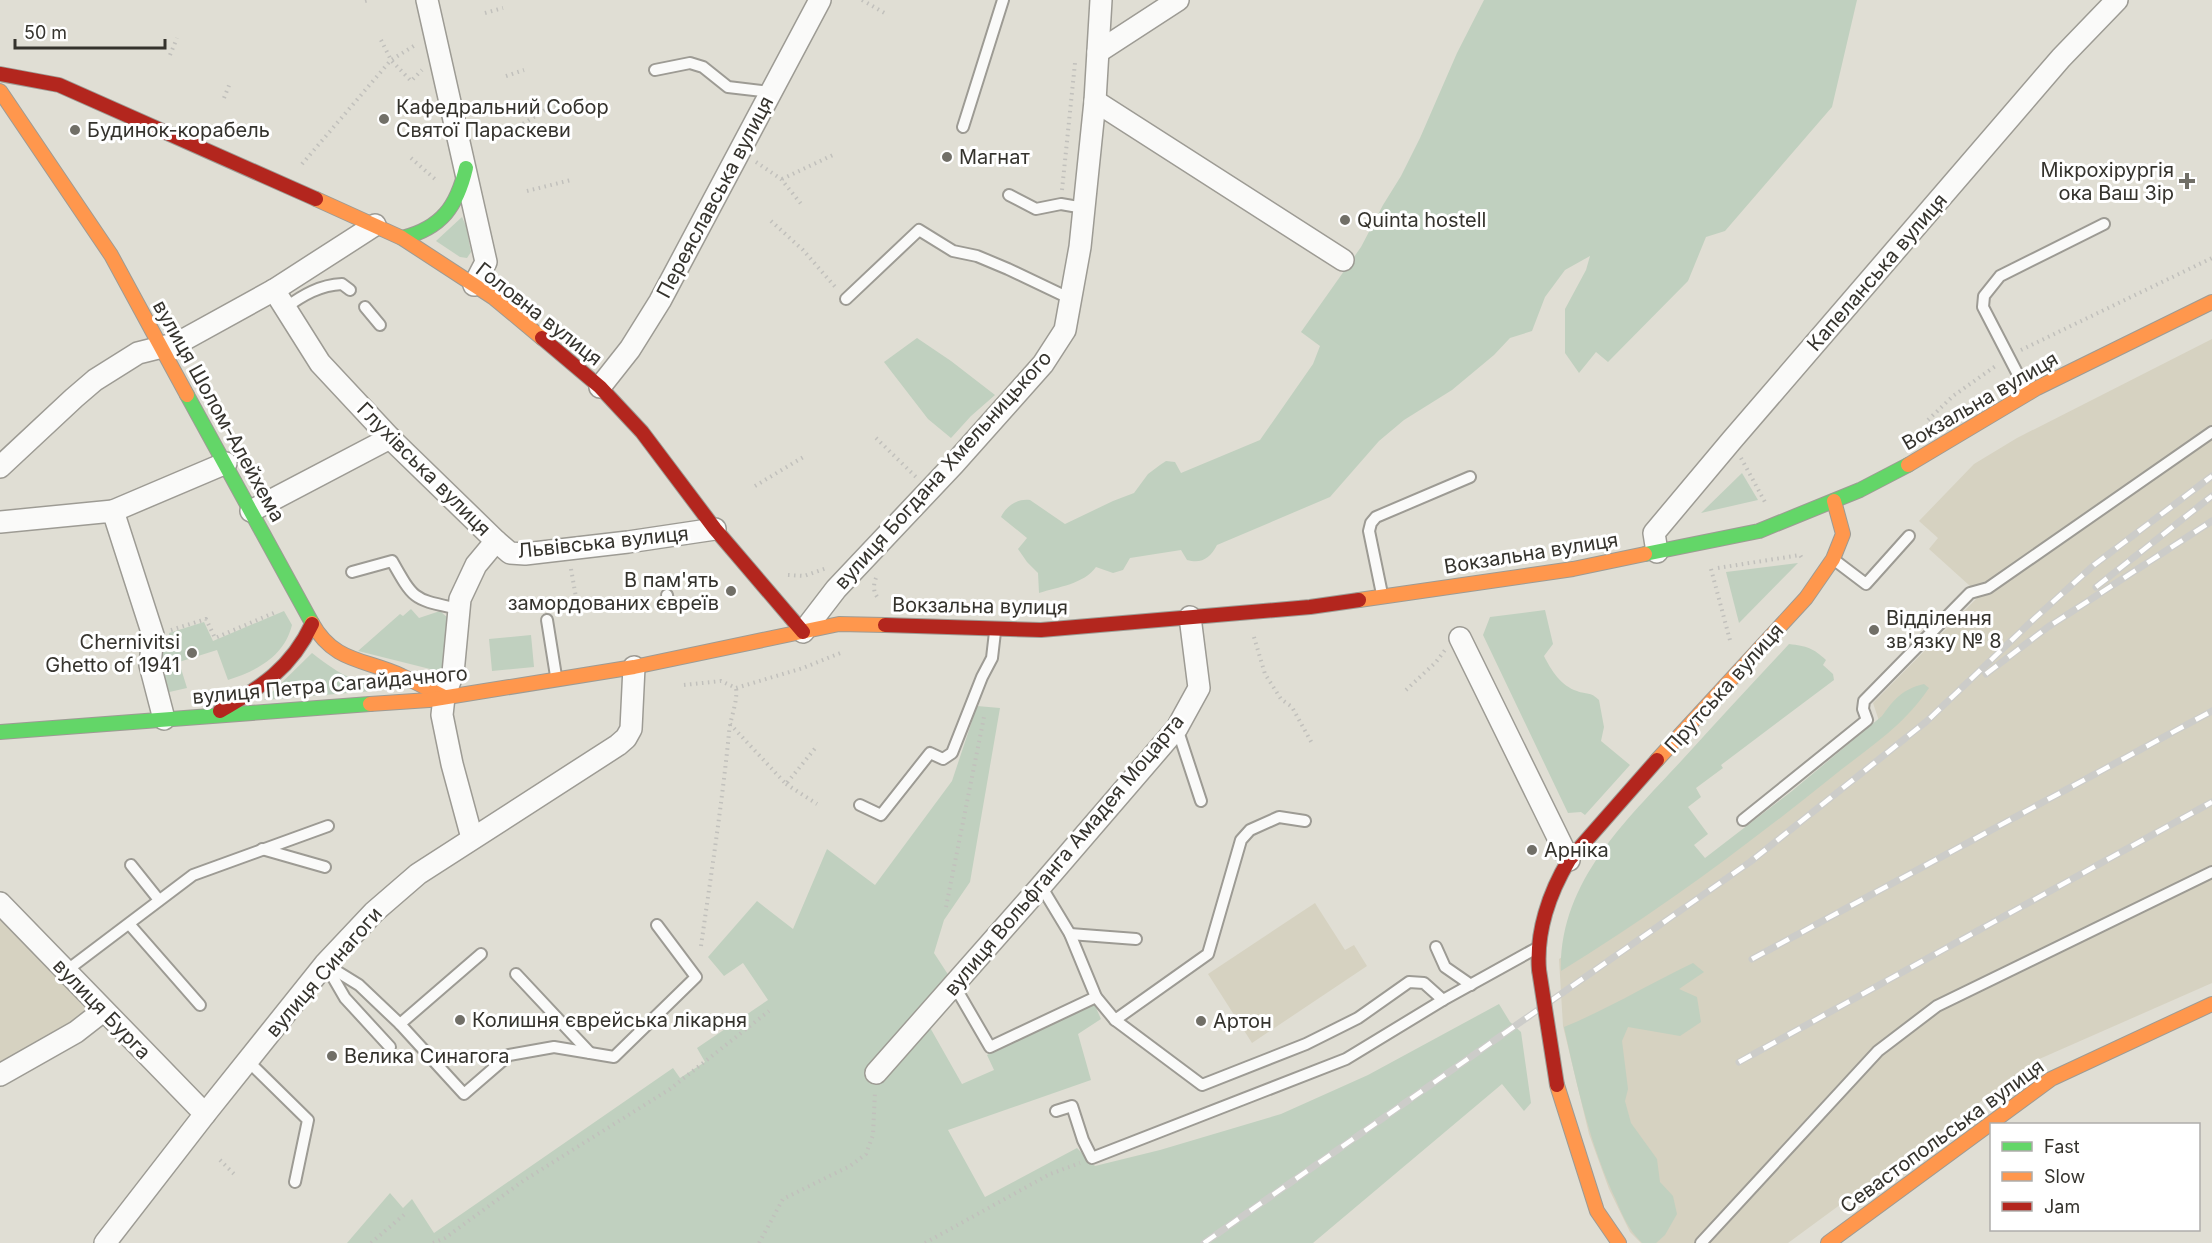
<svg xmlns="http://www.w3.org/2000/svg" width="2212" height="1243" viewBox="0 0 2212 1243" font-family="Inter,sans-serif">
<rect width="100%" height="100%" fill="#e0ded4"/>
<g fill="#d6d2c1">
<polygon points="2212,339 2212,983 2037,1060 1788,1243 1641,1243 1630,1232 1609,1189 1589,1134 1563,1026 1559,959 1705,861 1794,794 1879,721 1873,703 1980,595 1929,549 1938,538 1919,521 1974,464 2017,438"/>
<polygon points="0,898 103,1010 0,1074"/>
<polygon points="1315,903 1345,950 1354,945 1367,966 1252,1043 1208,974"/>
</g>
<g fill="#c0d0bf">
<path d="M1484,0H1857L1832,107L1725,231L1706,237L1688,281L1608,362L1596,352L1579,373L1565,353V309L1586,270L1590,256L1565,270L1545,297L1532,331L1510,338L1494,355L1452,390L1404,420L1379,441L1330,497L1217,545C1210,558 1202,564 1187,560L1181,550L1130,558L1123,570L1113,573L1096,567C1084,584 1058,587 1039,593L1038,573L1027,562L1018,549L1027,538L1001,517C1006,506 1018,498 1030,500L1065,524L1113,501L1134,493L1148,474L1160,465L1166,461L1175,462L1181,473L1260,440L1313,364L1320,346L1301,332L1361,247L1383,205L1401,176L1420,138L1457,53Z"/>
<polygon points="462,217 466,226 471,252 467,258 460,257 436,241"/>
<polygon points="917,338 951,361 995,395 971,416 951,438 928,419 884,362"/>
<polygon points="1742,473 1758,500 1701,513"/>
<polygon points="1798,563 1739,623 1726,572"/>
<polygon points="411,609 419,618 440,611 449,619 442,672 358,651 400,614 403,616"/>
<path d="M1545,610L1553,644L1544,656C1551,670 1561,686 1577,691C1587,695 1590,691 1599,700L1604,727L1601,741L1630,765L1585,815L1581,812L1568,813L1483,635L1490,617Z"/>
<path d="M284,611L292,625C284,657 256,671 228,680L217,650L179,662L187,688L165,693L154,666L169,644V633L204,622L213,641Z"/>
<polygon points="531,635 534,667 492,671 489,639"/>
<path d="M1789,644C1807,646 1813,648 1826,660L1823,665L1833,674L1834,680L1721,765L1723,768L1696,788L1701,797L1688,807L1708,834L1694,845L1705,858L1792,791L1882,716C1894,699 1903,689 1924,684L1929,688C1903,727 1868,748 1832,777C1745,847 1656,913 1561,971C1559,881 1627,820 1683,759C1718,720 1754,682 1789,644Z"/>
<path d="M312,653C344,678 356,683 396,689L264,700Z"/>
<polygon points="977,706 1000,708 970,882 944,920 934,953 949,976 953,1003 928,1024 962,1084 994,1070 987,1055 1093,1001 1101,1019 1078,1034 1091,1080 948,1130 985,1197 1077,1148 1095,1166 1160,1150 1281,1114 1368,1075 1499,1004 1510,1022 1521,1032 1531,1103 1524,1111 1502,1084 1313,1243 347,1243 390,1193 403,1208 412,1199 434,1233 673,1068 680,1078 705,1062 697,1048 768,1000 743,963 724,976 708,957 757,901 793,929 827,849 875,885 952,781"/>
<path d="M1693,963L1704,972L1679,989L1697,997L1701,1022L1680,1036L1628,1027L1622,1041L1628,1089L1625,1101L1631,1123L1657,1159L1660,1182L1673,1196L1677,1214L1665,1235L1656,1243H1642C1629,1230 1623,1217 1616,1200C1590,1145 1577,1086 1564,1027C1608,1009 1649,984 1693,963Z"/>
</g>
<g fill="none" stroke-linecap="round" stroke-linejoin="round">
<g stroke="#9d9b94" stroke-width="14">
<g id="lane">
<polyline points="655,70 690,63 703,67 728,87 770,92"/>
<polyline points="963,127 1003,0"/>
<polyline points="1009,195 1036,209 1061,204 1084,208"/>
<polyline points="846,299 919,230 953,251 977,256 1008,269 1071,299"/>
<polyline points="365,307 380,325"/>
<path d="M285,308C303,295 320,285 342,284L350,290"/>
<polyline points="2026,390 1983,307 1984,296 2000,276 2104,224"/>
<polyline points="1833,559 1866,584 1909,536"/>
<path d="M352,572L392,561C415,602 414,599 459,609"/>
<polyline points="1382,594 1369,531 1371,523 1376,517 1470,477"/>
<polyline points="667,595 668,601"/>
<polyline points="547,620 556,676"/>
<polyline points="1177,728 1201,801"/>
<polyline points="860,805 881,815 930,753 943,759 952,753 982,677 992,658 995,632"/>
<polyline points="1743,820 1867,720 1863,709 1864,701 1970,593 1988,588 2212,432"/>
<polyline points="262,849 325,867"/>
<polyline points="131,865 159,900"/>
<polyline points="1041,886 1070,934 1096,997 1115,1020 1208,954 1241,840 1250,830 1279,817 1305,821"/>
<polyline points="130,925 200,1005"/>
<polyline points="1070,934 1136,939"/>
<polyline points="1436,947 1445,967 1471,985"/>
<polyline points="325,964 359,985 400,1024 464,1094 509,1055 554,1047 614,1057 696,977 657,925"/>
<polyline points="327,967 345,998 390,1047"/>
<polyline points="66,971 193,875 328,826"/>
<polyline points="516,974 590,1053"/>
<polyline points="954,985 990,1047 1096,997"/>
<polyline points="1115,1020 1202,1085 1306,1044 1358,1018 1409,982 1424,983 1443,1000"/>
<polyline points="400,1024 481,954"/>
<polyline points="248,1061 308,1120 295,1182"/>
<polyline points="1056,1111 1072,1106 1083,1140 1092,1158 1346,1059 1443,1000 1535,949"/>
<polyline points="1701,1243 1878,1051 1937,1006 2212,872"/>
</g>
</g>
<g stroke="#9d9b94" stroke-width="24">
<g id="street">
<polyline points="427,0 486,262 474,285"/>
<polyline points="1098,52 1178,0"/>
<polyline points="1095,101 1343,260"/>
<polyline points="274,290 320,363 390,438 496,541 476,565 460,599 453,673 444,697 442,715 452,764 472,838"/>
<polyline points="600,387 630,349 660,301 820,0"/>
<polyline points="0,467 74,398 95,380 138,353 178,343 274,290 375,225"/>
<polyline points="113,511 226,463"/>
<polyline points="251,511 390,438"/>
<polyline points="0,522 113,511 153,635 150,665 164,719"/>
<polyline points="496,541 510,553 525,554 628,542 715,529"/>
<polyline points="1657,552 1654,533 1732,440 2061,58 2117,0"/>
<polyline points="803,632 836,589 954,464 1043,364 1065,330 1080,247 1095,101 1101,0"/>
<polyline points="1460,638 1569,860"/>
<polyline points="0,903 205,1114"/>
<polyline points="876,1073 1041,886 1177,728 1199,688 1190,617"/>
<polyline points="0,1075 76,1032 103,1011"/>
<polyline points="105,1243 205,1114 325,964 374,912 418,874 618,745 626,738 631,729 634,667"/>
</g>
</g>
<g stroke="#9d9b94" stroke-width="16">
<g id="fast">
<path d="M402,238C442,228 457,206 466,168"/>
<polyline points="187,395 312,623"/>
<polyline points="1645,554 1759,531 1860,490 1908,465"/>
<polyline points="0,732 370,704"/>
</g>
</g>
<g stroke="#9d9b94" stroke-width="16">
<g id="slow">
<polyline points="0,91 111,255 187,395"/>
<polyline points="316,199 402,238 494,298 542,338"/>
<polyline points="1908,465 2037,388 2212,302"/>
<polyline points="1359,600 1573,569 1645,554"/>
<path d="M312,623C334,663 366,659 402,676C416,682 430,690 444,697"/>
<polyline points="370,704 429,700 634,667 839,624 885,625"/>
<polyline points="1657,760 1806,598 1833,559 1843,534 1834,501"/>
<polyline points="1557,1085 1597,1211 1619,1243"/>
<polyline points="1828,1243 2051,1079 2212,1004"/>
</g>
</g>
<g stroke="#9d9b94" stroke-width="16">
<g id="jam">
<polyline points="0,74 59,85 316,199"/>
<polyline points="542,338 600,387 642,432 715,529 803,632"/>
<polyline points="885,625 1041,630 1310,607 1359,600"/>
<path d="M220,711C261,687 291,669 312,624"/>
<path d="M1539,970C1536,932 1549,893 1569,860L1657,760"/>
</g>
</g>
<g stroke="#c1c0bc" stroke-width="4" stroke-dasharray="1.5 4.5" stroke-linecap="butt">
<polyline points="862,0 888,15"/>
<polyline points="365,1 369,0"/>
<polyline points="485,13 503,8"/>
<polyline points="381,40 391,60 411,81 422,70"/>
<polyline points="170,55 177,38"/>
<polyline points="506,76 524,70"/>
<polyline points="224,98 230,83"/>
<polyline points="518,127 548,108 588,100"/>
<polyline points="411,158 436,180"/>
<polyline points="756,162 781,179 802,205"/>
<polyline points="302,164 391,60 417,44"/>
<polyline points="782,179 833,155"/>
<polyline points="1062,190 1075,63"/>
<polyline points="527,191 571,180"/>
<polyline points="771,221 803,250 837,289"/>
<polyline points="2021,350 2212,258"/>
<polyline points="1928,420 1953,396 1997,365"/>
<polyline points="876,438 916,477"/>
<polyline points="1741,458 1765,502"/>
<polyline points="755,486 805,456"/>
<polyline points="1718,568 1800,555 1803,560"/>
<polyline points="571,569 577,603"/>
<polyline points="1711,569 1731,644"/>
<polyline points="788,575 804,576 827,568"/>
<path d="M876,578C873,585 873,593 879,599"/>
<polyline points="171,630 206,619 215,638 276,612"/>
<polyline points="1254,637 1265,674 1281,699 1292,707 1313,745"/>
<polyline points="684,685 721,681 736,688 803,668 843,652"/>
<polyline points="1406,690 1436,662 1445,650"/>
<polyline points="730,724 786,784 817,746"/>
<polyline points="786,784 817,804"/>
<polyline points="946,907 984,717"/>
<path d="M701,946C711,875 722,804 729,733C730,718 738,702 736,688"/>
<polyline points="220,1160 236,1176"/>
<polyline points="371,1243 406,1213"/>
<polyline points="433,1243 445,1238 523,1181 670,1089 769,1011"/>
<polyline points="759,1243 783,1199 850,1166 866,1154 873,1135 875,1091"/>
<polyline points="925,1243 1050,1174 1080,1163"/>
</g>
<use href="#lane" stroke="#fafaf9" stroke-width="10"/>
<use href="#street" stroke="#fafaf9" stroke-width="21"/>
<use href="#fast" stroke="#63d668" stroke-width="14"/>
<use href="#slow" stroke="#ff974d" stroke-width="14"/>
<use href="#jam" stroke="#b3261e" stroke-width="14"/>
<g stroke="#ccccc9" stroke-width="7">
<g id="rail">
<polyline points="2096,587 2212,496"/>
<polyline points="1986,674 2048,627 2212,521"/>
<polyline points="1752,959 2212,711"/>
<polyline points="1739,1062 2212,802"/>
<polyline points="1204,1243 1750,862 1927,721 2035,618 2094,565 2212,476"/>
</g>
</g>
<use href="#rail" stroke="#fff" stroke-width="4.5" stroke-dasharray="14" stroke-linecap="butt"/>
<g stroke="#9d9b94" stroke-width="16" stroke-linecap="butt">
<polyline id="jam-bridge" points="1539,970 1557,1085"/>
</g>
<use href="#jam-bridge" stroke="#b3261e" stroke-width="14"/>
</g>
<g fill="#716f67" stroke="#fff" stroke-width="2">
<circle cx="384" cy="119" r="6"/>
<circle cx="75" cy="130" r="6"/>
<circle cx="947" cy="157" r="6"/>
<path d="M2184 172h6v6h6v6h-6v6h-6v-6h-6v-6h6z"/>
<circle cx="1345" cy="220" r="6"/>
<circle cx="731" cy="591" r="6"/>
<circle cx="1874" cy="630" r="6"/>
<circle cx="192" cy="653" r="6"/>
<circle cx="1532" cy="850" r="6"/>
<circle cx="460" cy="1020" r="6"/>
<circle cx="1201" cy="1021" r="6"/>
<circle cx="332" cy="1056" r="6"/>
</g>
<g text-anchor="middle" stroke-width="6" stroke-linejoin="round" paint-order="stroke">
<g font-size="20" fill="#35332d" stroke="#fff" text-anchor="start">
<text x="396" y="114">Кафедральний Собор<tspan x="396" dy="23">Святої Параскеви</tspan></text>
<text x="87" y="137">Будинок-корабель</text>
<text x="959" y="164">Магнат</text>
<text x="2174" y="177" text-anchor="end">Мікрохірургія<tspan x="2174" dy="23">ока Ваш Зір</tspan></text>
<text x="1357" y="227">Quinta hostell</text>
<text x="719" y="587" text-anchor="end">В пам'ять<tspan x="719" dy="23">замордованих євреїв</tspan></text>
<text x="1886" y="625">Відділення<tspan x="1886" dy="23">зв'язку № 8</tspan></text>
<text x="180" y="649" text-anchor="end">Chernivitsi<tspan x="180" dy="23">Ghetto of 1941</tspan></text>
<text x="1544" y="857">Арніка</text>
<text x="472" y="1027">Колишня єврейська лікарня</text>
<text x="1213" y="1028">Артон</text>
<text x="344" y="1063">Велика Синагога</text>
</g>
<g font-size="20" fill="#35332d" stroke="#fff">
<text transform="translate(715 197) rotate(-62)" y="7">Переяславська вулиця</text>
<text transform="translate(1877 272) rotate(-49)" y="7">Капеланська вулиця</text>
<text transform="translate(539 314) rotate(38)" y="7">Головна вулиця</text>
<text transform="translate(1980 401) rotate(-30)" y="7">Вокзальна вулиця</text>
<text transform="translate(219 411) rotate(61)" y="7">вулиця Шолом-Алейхема</text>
<text transform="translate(424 469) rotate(45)" y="7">Глухівська вулиця</text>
<text transform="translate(943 470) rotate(-48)" y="7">вулиця Богдана Хмельницького</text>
<text transform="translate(603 542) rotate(-6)" y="7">Львівська вулиця</text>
<text transform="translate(1531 553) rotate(-9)" y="7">Вокзальна вулиця</text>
<text transform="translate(980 606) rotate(1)" y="7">Вокзальна вулиця</text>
<text transform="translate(330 685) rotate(-5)" y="7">вулиця Петра Сагайдачного</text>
<text transform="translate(1724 688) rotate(-48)" y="7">Прутська вулиця</text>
<text transform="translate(1064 855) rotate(-50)" y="7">вулиця Вольфганга Амадея Моцарта</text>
<text transform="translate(324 972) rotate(-49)" y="7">вулиця Синагоги</text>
<text transform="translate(102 1009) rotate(46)" y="7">вулиця Бурга</text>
<text transform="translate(1942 1136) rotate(-36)" y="7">Севастопольська вулиця</text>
</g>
</g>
<rect x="1990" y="1123" width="210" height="108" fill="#ffffff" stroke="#aeadab" stroke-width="1.5"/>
<rect x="2002" y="1142" width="30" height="9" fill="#63d668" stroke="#aeadab" stroke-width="1.5"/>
<text x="2044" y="1153" font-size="18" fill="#35332d">Fast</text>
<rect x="2002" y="1172" width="30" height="9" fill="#ff974d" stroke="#aeadab" stroke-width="1.5"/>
<text x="2044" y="1183" font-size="18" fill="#35332d">Slow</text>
<rect x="2002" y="1202" width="30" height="9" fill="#b3261e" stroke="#aeadab" stroke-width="1.5"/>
<text x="2044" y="1213" font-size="18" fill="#35332d">Jam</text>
<path d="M15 39v9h150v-9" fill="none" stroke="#35332d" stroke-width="3"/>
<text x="24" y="39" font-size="18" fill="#35332d" stroke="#ffffff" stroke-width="4.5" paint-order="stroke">50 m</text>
</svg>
